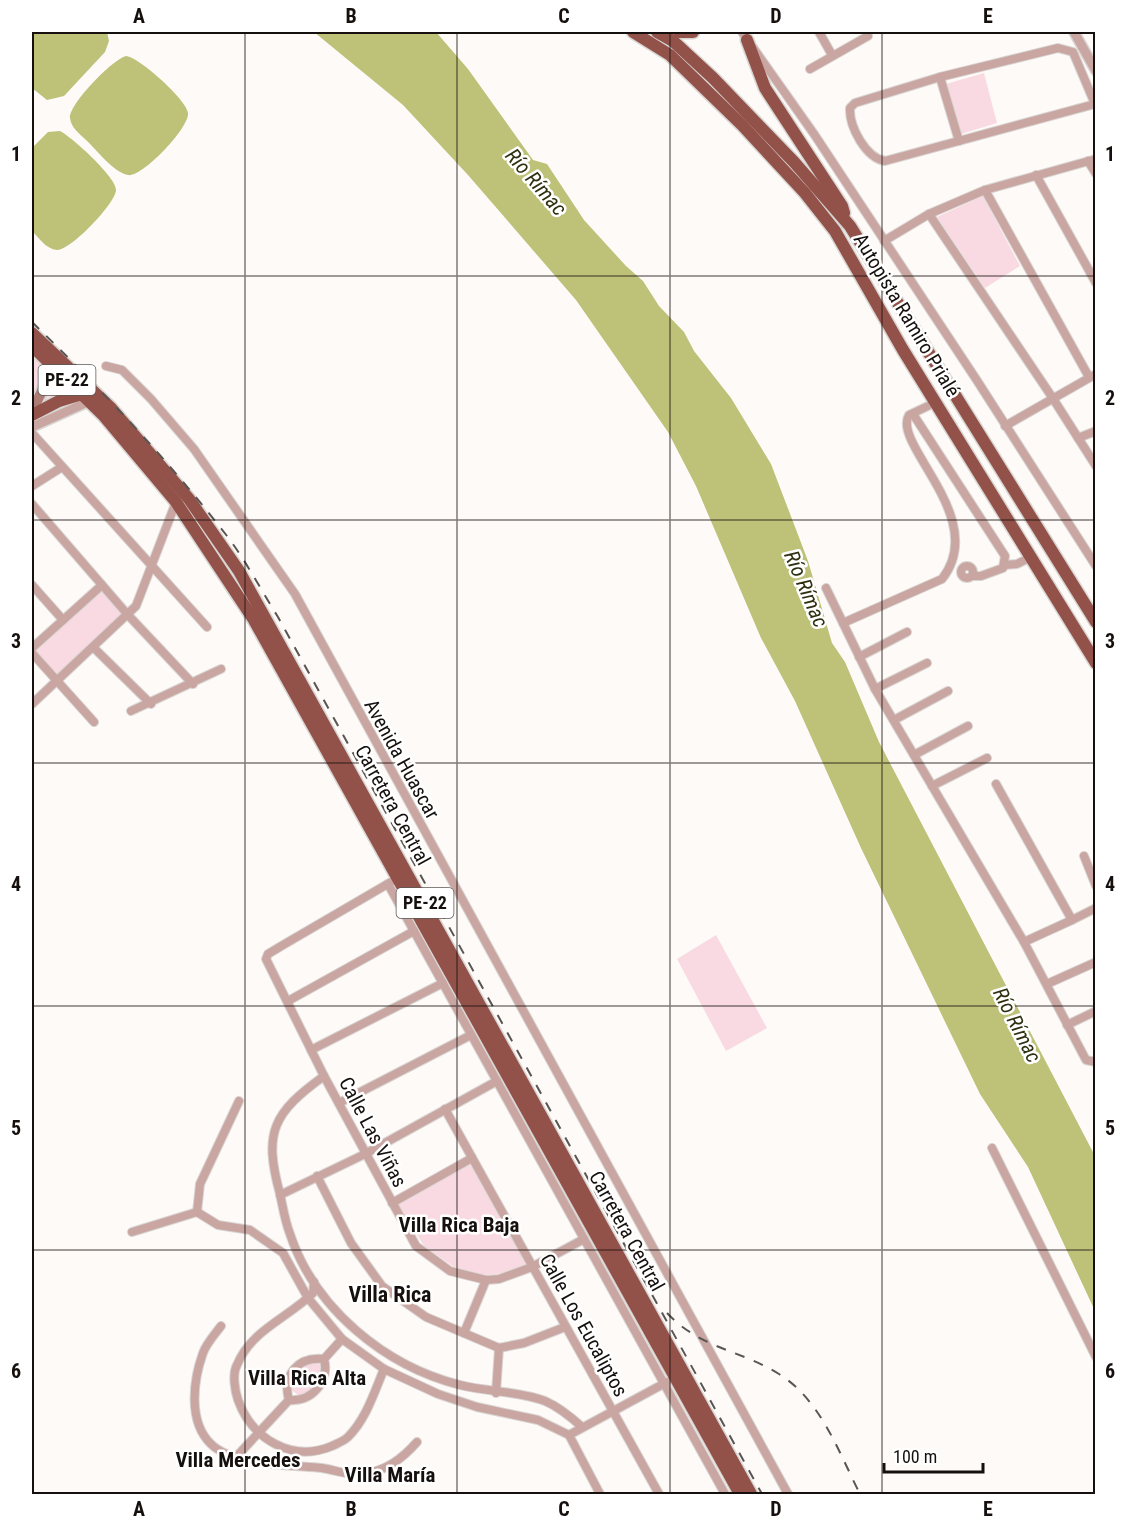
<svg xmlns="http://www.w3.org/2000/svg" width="1127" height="1526" viewBox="0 0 1127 1526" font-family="'Roboto Condensed',sans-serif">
<rect width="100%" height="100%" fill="#fdfaf8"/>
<g fill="#f9dae2">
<polygon points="984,73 997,123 961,134 946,84"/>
<polygon points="983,196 1020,266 985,288 937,217"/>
<polygon points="33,356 45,368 45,378 32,406"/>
<polygon points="53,376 71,392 39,407"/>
<polygon points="101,591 122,615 56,677 34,653"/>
<polygon points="716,935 767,1028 726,1051 677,959"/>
<polygon points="472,1161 529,1265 497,1274 484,1275 454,1267 424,1246 397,1203"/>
<path d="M314,1361L322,1366C321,1382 314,1389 301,1397L290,1389C292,1373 299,1365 314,1361Z"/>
</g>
<g fill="#bec178">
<polygon points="32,32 107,32 109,41 105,52 64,96 47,100 32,88"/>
<polygon points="314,32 436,32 468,69 533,160 547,164 584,220 626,266 643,281 659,306 684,332 694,351 731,398 771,464 808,561 832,643 845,662 879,742 1095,1156 1095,1311 1028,1167 980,1094 861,848 795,701 761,638 696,486 668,432 576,300 468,175 403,105"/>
<path d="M126,56C139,57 187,100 188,113C190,127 142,178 128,175C113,172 97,150 86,140C80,134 71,128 70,118C69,104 113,59 126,56Z"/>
<path d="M60,131C72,137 117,178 116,190C116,203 70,251 57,250C46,249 39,238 32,231V148L48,132Z"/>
</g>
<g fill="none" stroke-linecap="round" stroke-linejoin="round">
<g stroke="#d8d5d2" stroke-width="10">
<g id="minor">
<polyline points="742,32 814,134 976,379 1096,566"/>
<polyline points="819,32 832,55"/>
<polyline points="810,69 868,36"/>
<polyline points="940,77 959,141"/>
<path d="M1095,104L1073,52L1058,48L940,77L855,103L850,108C849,127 866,158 885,161L1095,104H1096"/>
<polyline points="1088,161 1096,174"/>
<polyline points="1036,175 1096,283"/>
<polyline points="985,190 1089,377"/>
<polyline points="929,214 1052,397 1096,466"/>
<polyline points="884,241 929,214 985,190 1096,159"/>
<polyline points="106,366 122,370 151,399 194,449 295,594 788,1494"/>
<polyline points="913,414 1005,556 1003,568 981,576 973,576"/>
<polyline points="1005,426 1096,374"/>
<polyline points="32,433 207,627"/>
<polyline points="1078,438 1096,431"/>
<polyline points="32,486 62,467"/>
<polyline points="32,504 128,615 193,684"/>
<polyline points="1004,565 1017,564 1031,557"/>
<circle cx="967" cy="572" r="6"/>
<polyline points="32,585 63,620"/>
<polyline points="826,588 875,689 1024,942 1086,1060 1096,1062"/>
<path d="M843,623L942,579C990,518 891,444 909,415L928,406"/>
<polyline points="93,647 151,704"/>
<polyline points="32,648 102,585"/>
<polyline points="32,653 94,722"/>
<polyline points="859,657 907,632"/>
<polyline points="875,689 927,663"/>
<polyline points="32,704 136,606 176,502"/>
<polyline points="131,711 221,669"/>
<polyline points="894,720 948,691"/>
<polyline points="914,755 968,726"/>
<polyline points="996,784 1072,920 1096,908"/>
<polyline points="932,786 987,758"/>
<polyline points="1084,856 1096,886"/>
<polyline points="391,882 283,945 268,954 266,959 324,1076 416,1246 450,1271 486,1280 499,1279 532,1267 584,1239"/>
<polyline points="388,884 725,1494"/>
<polyline points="1024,942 1072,920"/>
<polyline points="1047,984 1096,962"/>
<polyline points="288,1001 414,931"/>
<polyline points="1067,1025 1096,1011"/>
<polyline points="311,1050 443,983"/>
<path d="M324,1076C273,1113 263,1132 280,1194C283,1208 285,1221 290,1234C315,1309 385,1366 460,1385C488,1392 519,1391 545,1401C559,1407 571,1417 582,1427"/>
<polyline points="339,1103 471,1035"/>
<polyline points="445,1109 659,1494"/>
<polyline points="992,1148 1096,1357"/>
<polyline points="317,1176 351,1243 382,1286 426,1317 499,1348 524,1343 565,1327"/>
<polyline points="280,1195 365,1154 497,1081"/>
<polyline points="392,1203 472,1158"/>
<polyline points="197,1212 218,1225 250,1230 283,1253 308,1298 342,1339 384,1369 438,1394 477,1407 538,1420 569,1435 600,1494"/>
<polyline points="197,1212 200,1184 239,1101"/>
<polyline points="132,1232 197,1212"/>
<path d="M314,1282L313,1293C288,1318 251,1330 237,1365C232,1374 235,1391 238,1400C252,1439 292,1463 332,1446C338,1443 344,1441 348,1437C366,1419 374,1393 384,1369"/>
<path d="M221,1326C215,1334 206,1344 203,1353C193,1381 188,1422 211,1444C233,1466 293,1465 322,1468C335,1470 349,1476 363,1474C386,1471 402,1459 417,1442"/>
<polyline points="464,1333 486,1280"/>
<polyline points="496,1393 499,1348"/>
<path d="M289,1400C312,1402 330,1381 324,1359L342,1339"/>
<path d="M289,1400C282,1375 298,1356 324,1359"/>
<polyline points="569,1435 667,1382"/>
<polyline points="237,1456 289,1400"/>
</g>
</g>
<g stroke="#d8d5d2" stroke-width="12">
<g id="tertiary">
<polyline points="1074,32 1096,71"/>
<polyline points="32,427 90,401"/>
</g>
</g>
<g stroke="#d8d5d2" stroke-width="14">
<polyline id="secondary" points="32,411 45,385 48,355"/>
</g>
<g stroke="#d8d5d2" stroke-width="15">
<g id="trunk">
<polyline points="633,32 670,55 742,125 805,193 835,231 903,350 1096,663"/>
<polyline points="657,32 673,41 713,78 794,162 850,226 1096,622"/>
<polyline points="679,32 693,32"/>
<polyline points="747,40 765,88 842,206 844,213"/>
<polyline points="32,333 110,407 189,499 239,571 751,1494"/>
<polyline points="32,346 103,415 176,502 254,620 740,1494"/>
<polyline points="32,415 59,401 82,394"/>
</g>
</g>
<use href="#minor" stroke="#c9a6a1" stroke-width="8"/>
<use href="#tertiary" stroke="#c9a6a1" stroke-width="9"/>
<use href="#secondary" stroke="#af7c75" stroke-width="10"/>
<use href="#trunk" stroke="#92524a" stroke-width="12"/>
<g stroke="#595552" stroke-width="2" stroke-dasharray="10 10" stroke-linecap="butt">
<path d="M32,322C100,388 168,460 227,536C246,561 261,590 278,617L762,1494"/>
<path d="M667,1313C701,1349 741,1350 779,1374C821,1400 839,1453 860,1494"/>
</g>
</g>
<path fill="none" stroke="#15100d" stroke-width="1.5" stroke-opacity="0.55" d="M245,32V1494M457,32V1494M670,32V1494M882,32V1494M32,276H1096M32,520H1096M32,763H1096M32,1006H1096M32,1250H1096"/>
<g text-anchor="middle" stroke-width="5" stroke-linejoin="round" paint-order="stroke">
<g fill="#fff" stroke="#5b5856" stroke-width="1.5">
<rect x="38.5" y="365" width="57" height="30" rx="4.5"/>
<rect x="396.5" y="888" width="57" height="30" rx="4.5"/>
</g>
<g font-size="18" font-weight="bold" fill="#15100d">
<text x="67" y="386">PE-22</text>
<text x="425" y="909">PE-22</text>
</g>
<g font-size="20" fill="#15100d" stroke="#fff">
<text transform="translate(907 315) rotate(59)" y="7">Autopista Ramiro Prialé</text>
<text transform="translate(402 759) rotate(61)" y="7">Avenida Huascar</text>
<text transform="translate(393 805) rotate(61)" y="7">Carretera Central</text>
<text transform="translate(373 1132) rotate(62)" y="7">Calle Las Viñas</text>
<text transform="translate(627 1231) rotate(61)" y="7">Carretera Central</text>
<text transform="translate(584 1325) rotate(61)" y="7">Calle Los Eucaliptos</text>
</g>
<g font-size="21" font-style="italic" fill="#303010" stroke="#fff">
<text transform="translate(536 182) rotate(49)" y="7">Río Rímac</text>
<text transform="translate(806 589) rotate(67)" y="7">Río Rímac</text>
<text transform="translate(1017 1025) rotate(63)" y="7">Río Rímac</text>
</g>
<g font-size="21" font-weight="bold" fill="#15100d" stroke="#fff">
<text x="459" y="1232">Villa Rica Baja</text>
<text x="307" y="1385">Villa Rica Alta</text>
<text x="238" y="1467">Villa Mercedes</text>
<text x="390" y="1482">Villa María</text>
</g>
<g font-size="22" font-weight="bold" fill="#15100d" stroke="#fff">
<text x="390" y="1302">Villa Rica</text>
</g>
</g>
<rect width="1127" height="1526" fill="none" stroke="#ffffff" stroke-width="66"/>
<path d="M884 1463v9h99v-9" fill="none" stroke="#15100d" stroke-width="3"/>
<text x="893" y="1463" font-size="18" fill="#15100d" stroke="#ffffff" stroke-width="4.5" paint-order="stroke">100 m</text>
<rect x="33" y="33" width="1061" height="1460" fill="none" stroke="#15100d" stroke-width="2"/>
<g font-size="20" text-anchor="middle" font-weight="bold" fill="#15100d">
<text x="139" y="23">A</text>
<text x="351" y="23">B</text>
<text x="564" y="23">C</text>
<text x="776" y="23">D</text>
<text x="988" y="23">E</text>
<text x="16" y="161">1</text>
<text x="1110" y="161">1</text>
<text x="16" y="405">2</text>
<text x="1110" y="405">2</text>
<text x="16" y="648">3</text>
<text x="1110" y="648">3</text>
<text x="16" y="891">4</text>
<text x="1110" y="891">4</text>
<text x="16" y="1135">5</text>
<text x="1110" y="1135">5</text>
<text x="16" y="1378">6</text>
<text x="1110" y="1378">6</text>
<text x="139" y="1516">A</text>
<text x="351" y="1516">B</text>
<text x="564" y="1516">C</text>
<text x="776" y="1516">D</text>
<text x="988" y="1516">E</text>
</g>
</svg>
